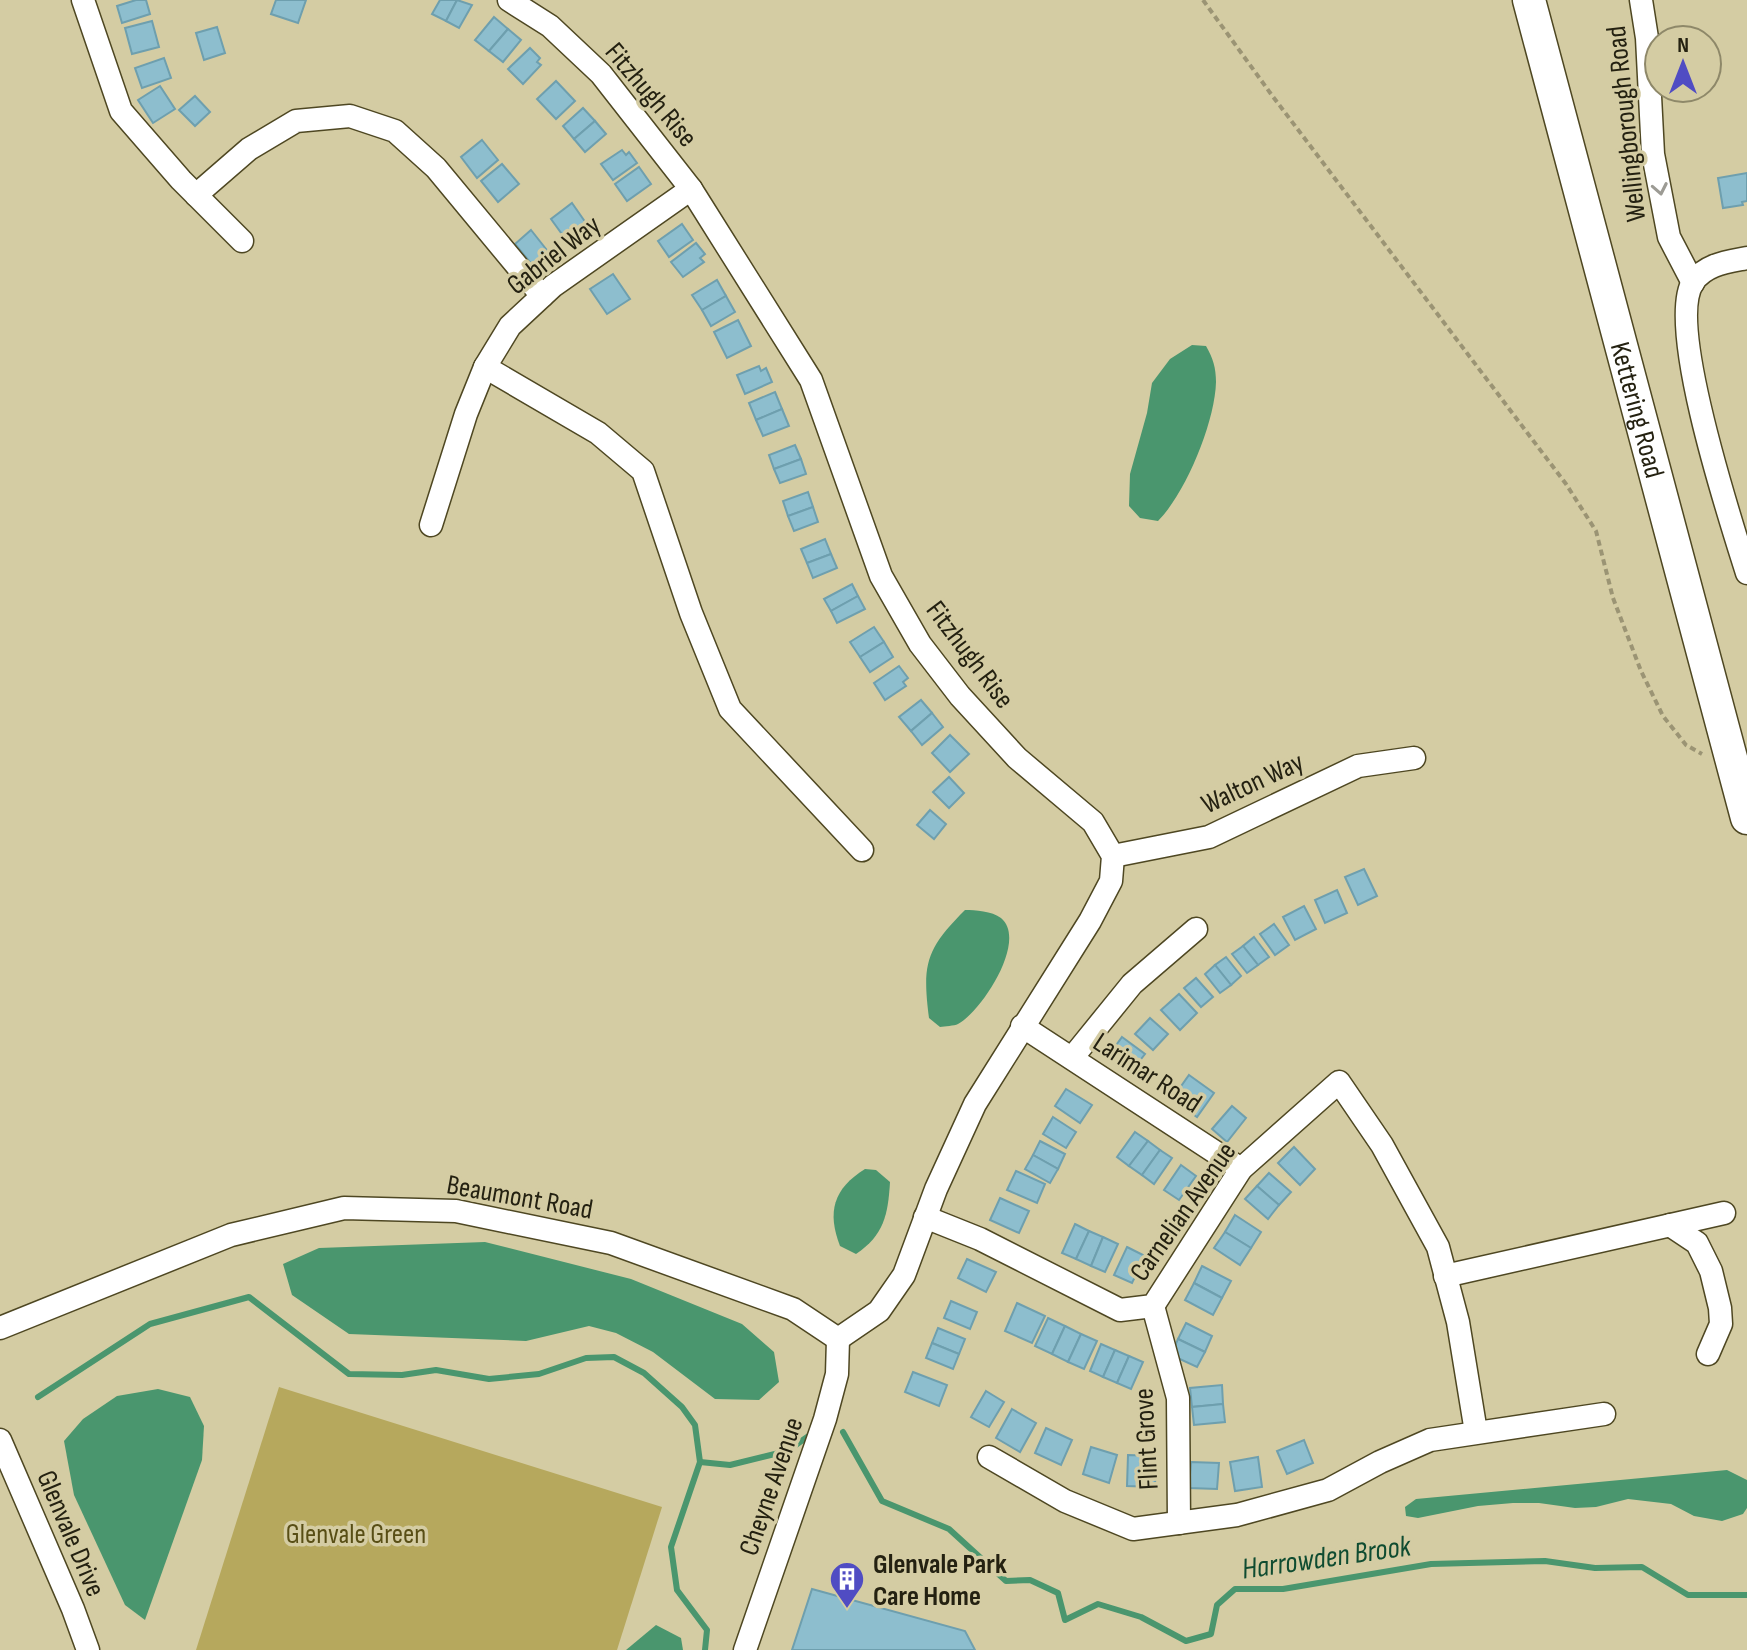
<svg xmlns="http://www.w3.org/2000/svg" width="1747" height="1650" viewBox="0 0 1747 1650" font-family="'Sofia Sans Condensed',sans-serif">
<rect width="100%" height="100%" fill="#d4cca3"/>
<polygon fill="#b6a85d" points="279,1387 662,1507 617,1650 196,1650"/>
<g fill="#4a966e">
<path d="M1192,345L1206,346C1213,358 1216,368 1216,382C1215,422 1186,493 1158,521L1140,518L1129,506L1130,474L1147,413L1152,383L1170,359Z"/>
<path d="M965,910C975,910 992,911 1001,918C1028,940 982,1011 958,1024C954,1026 945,1026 940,1027L929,1018C922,964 926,949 965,910Z"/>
<path d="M865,1169L876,1170L890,1182C888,1215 884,1235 856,1254L840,1246C827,1212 833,1189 865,1169Z"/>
<polygon points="485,1242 631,1279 742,1324 774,1352 779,1382 759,1400 715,1399 653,1352 616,1333 589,1326 526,1341 349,1334 292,1295 283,1264 319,1248"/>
<polygon points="158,1389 190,1397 204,1426 202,1460 145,1620 125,1605 74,1495 64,1441 83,1419 117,1396"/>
<polygon points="1727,1470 1747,1480 1747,1508 1743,1514 1722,1521 1694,1516 1671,1504 1628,1499 1596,1507 1575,1508 1539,1503 1513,1503 1478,1506 1418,1518 1406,1516 1405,1507 1416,1499"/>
<polygon points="656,1625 681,1638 683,1650 626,1650"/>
</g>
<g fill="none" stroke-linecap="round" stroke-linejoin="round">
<g stroke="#4a966e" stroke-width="6">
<polyline points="38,1397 150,1324 249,1297 349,1374 402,1375 436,1370 489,1379 539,1374 586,1358 614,1357 644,1373 682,1407 695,1425 700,1462 671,1547 677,1590 707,1630 705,1650"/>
<polyline points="843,1432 882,1501 949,1529 1006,1581 1030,1580 1058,1593 1065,1620 1098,1604 1141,1617 1186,1641 1211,1634 1217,1605 1235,1589 1283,1589 1431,1564 1545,1561 1595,1568 1642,1567 1688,1595 1747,1595"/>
<polyline points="700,1462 730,1465 787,1451 813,1433"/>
</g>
</g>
<g fill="#8dbece" stroke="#6e9fae" stroke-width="2">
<polygon points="136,0 146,0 150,14 122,23 117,6"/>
<polygon points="276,0 306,0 298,23 271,14"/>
<polygon points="440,0 457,0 446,21 432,14"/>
<polygon points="457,0 472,5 459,28 446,21"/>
<polygon points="494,17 508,29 489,51 475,40"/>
<polygon points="152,21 159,47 132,54 125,28"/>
<polygon points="217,27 225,53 204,60 196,33"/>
<polygon points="508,29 521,40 503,62 489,51"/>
<polygon points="530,48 540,58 537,62 541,65 523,84 508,69"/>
<polygon points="164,58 171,78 142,88 135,68"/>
<polygon points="556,81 575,101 556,119 537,99"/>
<polygon points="160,86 175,109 153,123 138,100"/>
<polygon points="195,96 210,112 195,126 179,110"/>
<polygon points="583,108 595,121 574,139 563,126"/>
<polygon points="595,121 606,134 585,152 574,139"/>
<polygon points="482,140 498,160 477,178 461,157"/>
<polygon points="622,150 626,155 629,152 637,163 613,180 601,164"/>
<polygon points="502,164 519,184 498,202 481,181"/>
<polygon points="639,167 651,184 627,201 615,184"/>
<polygon points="1747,173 1747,201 1742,202 1743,205 1723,208 1718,178"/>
<polygon points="572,203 588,226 567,241 551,219"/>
<polygon points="682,224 693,240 669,257 658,241"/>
<polygon points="531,230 550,254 534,267 515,244"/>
<polygon points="696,243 705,254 700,258 704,262 683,277 671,262"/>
<polygon points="613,274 630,299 607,314 590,289"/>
<polygon points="717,280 726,296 702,310 692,295"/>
<polygon points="726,296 735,312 711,326 702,310"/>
<polygon points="738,320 751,346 727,358 714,332"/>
<polygon points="759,366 761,371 766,368 772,382 745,394 737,375"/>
<polygon points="775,392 782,409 756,420 749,403"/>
<polygon points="782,409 789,426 763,436 756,420"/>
<polygon points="795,445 801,459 774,469 769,455"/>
<polygon points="801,459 806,474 780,483 774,469"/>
<polygon points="808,492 813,507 788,516 783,501"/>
<polygon points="813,507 818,522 794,531 788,516"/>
<polygon points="825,539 831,554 807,563 801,549"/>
<polygon points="831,554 837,568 813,578 807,563"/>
<polygon points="852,584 858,596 831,611 824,599"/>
<polygon points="858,596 865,609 837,623 831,611"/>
<polygon points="874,627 884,642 860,657 850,642"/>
<polygon points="884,642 893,657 870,672 860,657"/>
<polygon points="899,666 908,678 903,682 906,686 885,700 874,683"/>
<polygon points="921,700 932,713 911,731 899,717"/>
<polygon points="932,713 943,727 922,745 911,731"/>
<polygon points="950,735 969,754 950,772 932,753"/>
<polygon points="949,777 964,793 949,808 933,792"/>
<polygon points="930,810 946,824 934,839 917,825"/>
<polygon points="1364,869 1377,896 1358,905 1345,877"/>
<polygon points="1337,890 1347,913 1325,923 1315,900"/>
<polygon points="1304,906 1316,929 1295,940 1283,917"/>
<polygon points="1274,924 1289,945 1275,955 1260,934"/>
<polygon points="1254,937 1269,957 1258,965 1243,946"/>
<polygon points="1243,946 1258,965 1247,973 1232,954"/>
<polygon points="1226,957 1241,976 1231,985 1215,965"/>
<polygon points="1215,965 1231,985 1220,993 1205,974"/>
<polygon points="1196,978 1213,997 1201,1007 1184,988"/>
<polygon points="1179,994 1197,1013 1180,1030 1161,1010"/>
<polygon points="1150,1018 1168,1034 1153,1050 1135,1034"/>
<polygon points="1122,1037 1145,1054 1134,1068 1112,1051"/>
<polygon points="1189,1075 1214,1093 1197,1117 1172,1099"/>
<polygon points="1066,1089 1092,1105 1080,1123 1055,1106"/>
<polygon points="1232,1106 1246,1118 1227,1142 1212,1129"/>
<polygon points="1053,1117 1076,1132 1066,1148 1043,1134"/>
<polygon points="1135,1132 1148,1141 1129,1166 1117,1157"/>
<polygon points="1040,1141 1065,1154 1058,1169 1033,1155"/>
<polygon points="1148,1141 1160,1150 1142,1175 1129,1166"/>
<polygon points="1294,1147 1315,1169 1300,1185 1278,1163"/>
<polygon points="1160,1150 1172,1158 1154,1184 1142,1175"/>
<polygon points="1033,1155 1058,1169 1050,1183 1025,1169"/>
<polygon points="1181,1165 1196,1176 1179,1200 1164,1190"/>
<polygon points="1016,1171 1045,1184 1037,1203 1007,1190"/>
<polygon points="1269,1173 1291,1192 1279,1205 1257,1186"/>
<polygon points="1257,1186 1279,1205 1268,1219 1245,1199"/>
<polygon points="1000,1198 1029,1211 1019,1233 990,1220"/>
<polygon points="1235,1215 1261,1232 1251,1248 1225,1232"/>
<polygon points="1075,1224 1089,1231 1076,1259 1062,1253"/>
<polygon points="1089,1231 1103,1237 1091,1266 1076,1259"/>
<polygon points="1225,1232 1251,1248 1240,1265 1214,1248"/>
<polygon points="1103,1237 1118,1244 1105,1272 1091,1266"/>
<polygon points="1127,1247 1145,1256 1132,1283 1114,1275"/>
<polygon points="967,1259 996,1272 986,1292 958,1278"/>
<polygon points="1202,1266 1231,1281 1222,1298 1194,1283"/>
<polygon points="1194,1283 1222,1298 1213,1315 1185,1300"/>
<polygon points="951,1301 977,1312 970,1329 944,1318"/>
<polygon points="1017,1303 1045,1316 1032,1343 1005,1331"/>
<polygon points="1048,1318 1065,1326 1052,1354 1035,1346"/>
<polygon points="1186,1323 1212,1336 1205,1352 1178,1339"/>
<polygon points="1065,1326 1081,1334 1068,1362 1052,1354"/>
<polygon points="938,1328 965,1339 959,1354 932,1343"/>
<polygon points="1081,1334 1097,1341 1084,1369 1068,1362"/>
<polygon points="1178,1339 1205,1352 1197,1367 1171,1355"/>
<polygon points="932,1343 959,1354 953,1369 926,1358"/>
<polygon points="1101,1344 1115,1350 1103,1377 1090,1371"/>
<polygon points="1115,1350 1129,1356 1117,1383 1103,1377"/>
<polygon points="1129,1356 1143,1362 1131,1389 1117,1383"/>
<polygon points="913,1372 947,1385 939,1406 905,1392"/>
<polygon points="1222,1385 1223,1404 1192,1407 1190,1388"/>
<polygon points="986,1391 1004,1402 989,1427 971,1417"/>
<polygon points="1223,1404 1225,1422 1194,1425 1192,1407"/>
<polygon points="1012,1409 1036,1423 1020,1452 996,1438"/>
<polygon points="1046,1428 1072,1440 1061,1465 1035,1453"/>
<polygon points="1304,1440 1313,1463 1287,1474 1277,1451"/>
<polygon points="1091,1447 1117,1455 1109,1483 1083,1474"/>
<polygon points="1128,1455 1156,1456 1155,1487 1127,1486"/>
<polygon points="1258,1457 1262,1487 1235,1491 1230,1462"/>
<polygon points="1191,1462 1219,1463 1217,1489 1189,1488"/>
<polygon points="812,1589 965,1631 975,1650 792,1650"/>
</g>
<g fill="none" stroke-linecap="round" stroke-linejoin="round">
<g stroke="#4e4722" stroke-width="25">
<g id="minor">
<polyline points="83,0 121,111 181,180 242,241"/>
<polyline points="509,0 550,26 601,74 691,189 811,380 881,576 920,644 960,696 1017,758 1093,822 1113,856 1111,881 1090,921 975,1104 936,1189 904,1275 879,1311 838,1339"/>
<polyline points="1641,0 1647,38 1653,154 1669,237 1693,283"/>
<polyline points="196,195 249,149 296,121 350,116 395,131 436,168 542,296"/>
<path d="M1747,258C1727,262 1706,264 1693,282C1666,324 1731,522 1747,573"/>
<polyline points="485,367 598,433 643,471 691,613 730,709 862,850"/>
<polyline points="431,525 466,414 485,367 510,326 553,286 691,189"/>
<polyline points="1113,856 1209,837 1358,766 1414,758"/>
<polyline points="1022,1026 1241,1169"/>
<polyline points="1072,1058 1132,984 1196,929"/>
<polyline points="925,1217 980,1239 1120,1310 1153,1306 1241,1169 1339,1082 1382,1145 1438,1247 1458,1322 1476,1432"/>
<polyline points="1670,1225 1697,1243 1711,1271 1720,1308 1721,1324 1708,1354"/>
<polyline points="1445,1276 1724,1213"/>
<polyline points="1153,1306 1178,1398 1179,1523"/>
<polyline points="0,1328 231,1235 344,1208 456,1211 611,1243 793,1309 838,1339"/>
<polyline points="0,1440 73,1609 88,1650"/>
<polyline points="989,1457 1065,1501 1133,1529 1237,1515 1328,1490 1380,1462 1430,1440 1604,1414"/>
<polyline points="745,1650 825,1419 837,1374 838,1339"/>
</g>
</g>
<g stroke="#4e4722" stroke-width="35">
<g id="highway">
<path id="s1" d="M1529,0L1747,818"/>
</g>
</g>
<polyline stroke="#9b9474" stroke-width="4" stroke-dasharray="6 4" stroke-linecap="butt" points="1203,0 1271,94 1566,484 1596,531 1613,598 1641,671 1663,716 1686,745 1702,754"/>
<use href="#minor" stroke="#fff" stroke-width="22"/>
<use href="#highway" stroke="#fff" stroke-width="32"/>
</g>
<defs><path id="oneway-chevron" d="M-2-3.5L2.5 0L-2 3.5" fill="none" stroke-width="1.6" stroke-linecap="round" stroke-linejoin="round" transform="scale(2)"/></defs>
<use stroke="#9c9b94" href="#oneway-chevron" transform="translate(1660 189) rotate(79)"/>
<defs>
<g id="building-pin" transform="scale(1.8)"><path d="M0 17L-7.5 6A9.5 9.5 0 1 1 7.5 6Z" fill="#504cc3" stroke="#d4cca3"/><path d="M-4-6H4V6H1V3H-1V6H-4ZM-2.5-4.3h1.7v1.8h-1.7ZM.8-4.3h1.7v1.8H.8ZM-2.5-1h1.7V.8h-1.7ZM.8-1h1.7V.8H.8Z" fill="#fff"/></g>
</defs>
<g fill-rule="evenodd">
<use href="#building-pin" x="847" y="1579"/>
</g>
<g text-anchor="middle" stroke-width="7" stroke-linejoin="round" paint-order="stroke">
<g font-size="28" fill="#242111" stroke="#d4cca3">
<text transform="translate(652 94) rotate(50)" y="10">Fitzhugh Rise</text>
<text transform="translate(1625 124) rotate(-96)" y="10">Wellingborough Road</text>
<text transform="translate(553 254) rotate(-38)" y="10">Gabriel Way</text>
<text dy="10" stroke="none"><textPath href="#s1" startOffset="424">Kettering Road</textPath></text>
<text transform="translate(971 654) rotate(53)" y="10">Fitzhugh Rise</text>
<text transform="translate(1252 782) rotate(-25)" y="10">Walton Way</text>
<text transform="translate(1148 1072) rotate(33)" y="10">Larimar Road</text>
<text transform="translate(520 1196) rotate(10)" y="10">Beaumont Road</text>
<text transform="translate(1182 1211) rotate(-55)" y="10">Carnelian Avenue</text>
<text transform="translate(1145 1439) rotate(-93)" y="10">Flint Grove</text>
<text transform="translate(770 1486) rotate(-71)" y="10">Cheyne Avenue</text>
<text transform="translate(72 1533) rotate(67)" y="10">Glenvale Drive</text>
</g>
<g font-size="28" fill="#584e15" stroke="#d4cca3">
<text x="356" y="1543">Glenvale Green</text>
</g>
<g font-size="28" font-weight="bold" fill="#242111" stroke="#d4cca3" text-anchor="start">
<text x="873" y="1573">Glenvale Park<tspan x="873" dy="32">Care Home</tspan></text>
</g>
<g font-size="30" font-style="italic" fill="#0f4c31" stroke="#d4cca3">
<text transform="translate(1326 1557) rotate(-8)" y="10">Harrowden Brook</text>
</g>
</g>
<g transform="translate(1683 64)"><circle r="38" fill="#d4cca3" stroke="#8e8869" stroke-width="2"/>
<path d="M0-6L14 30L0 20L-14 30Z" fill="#504cc3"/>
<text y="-12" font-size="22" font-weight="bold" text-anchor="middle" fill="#242111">N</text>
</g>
</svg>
